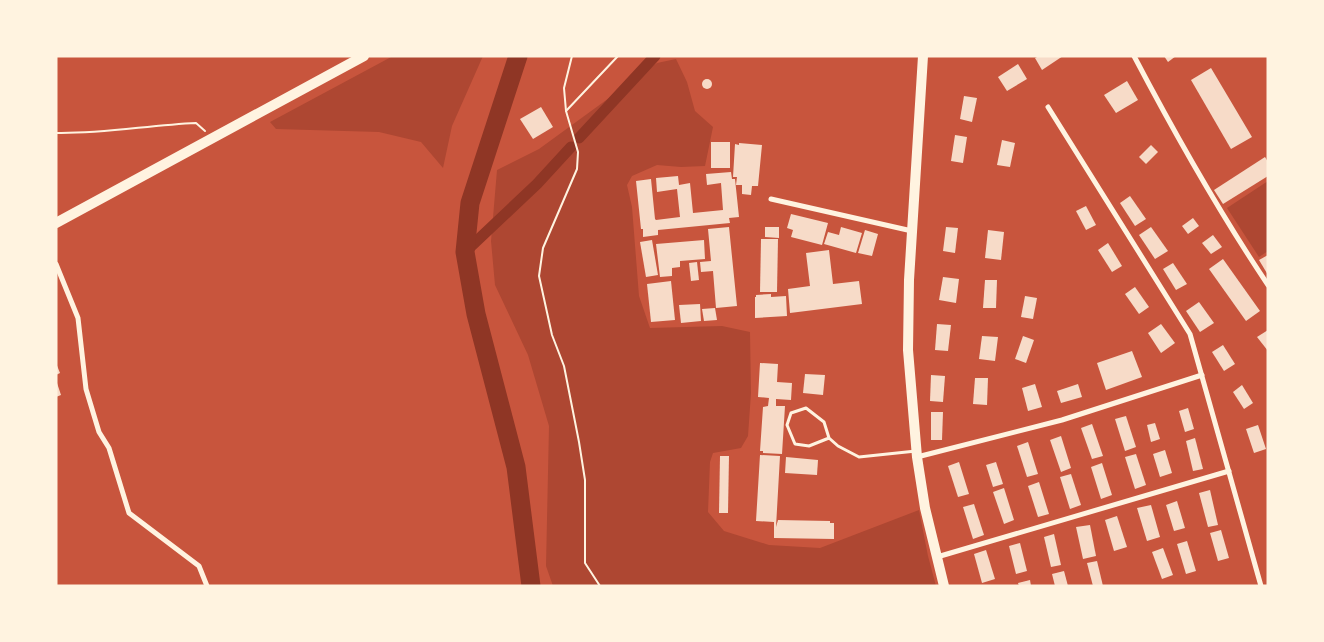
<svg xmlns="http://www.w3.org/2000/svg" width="1324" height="642" viewBox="0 0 1324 642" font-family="Quicksand,sans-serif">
<rect width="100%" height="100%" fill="#c8553d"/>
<g fill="#ae4732">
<polygon points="393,56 483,56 452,126 443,168 421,142 379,132 276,129 270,122"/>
<polygon points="676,59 687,82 695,111 713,127 705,166 681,167 657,165 632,176 627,185 632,207 639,296 650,328 722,326 750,332 751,393 748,436 741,448 713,453 710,462 708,512 724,531 769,545 820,548 919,510 928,556 936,586 553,586 546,566 549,426 528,355 495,285 491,241 497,170 539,149 657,63"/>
<polygon points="1268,181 1268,251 1259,257 1227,208"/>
</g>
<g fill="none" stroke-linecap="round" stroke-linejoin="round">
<g stroke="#8f3625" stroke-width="11">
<polyline points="579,138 655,56"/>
<polyline points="465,252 537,184 571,147"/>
</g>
<polyline stroke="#8f3625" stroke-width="19" points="518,56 470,203 465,252 476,314 516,467 531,586"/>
</g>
<g fill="#f7dbc8">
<polygon points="1039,56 1063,56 1042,70 1035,58"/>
<polygon points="1164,56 1176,56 1168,62"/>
<polygon points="1018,64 1027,79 1007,91 998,77"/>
<polygon points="1211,68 1252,137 1231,149 1191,80"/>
<circle cx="707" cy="84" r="5"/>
<polygon points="1127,81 1138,100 1116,113 1104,95"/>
<polygon points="964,96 977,98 972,122 960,119"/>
<polygon points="541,107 553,127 533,139 520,119"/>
<polygon points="955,135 967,137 963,163 951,161"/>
<polygon points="1002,140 1015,143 1010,167 997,165"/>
<rect x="711" y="142" width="19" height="26"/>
<polygon points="739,143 762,145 758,186 752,186 751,195 742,194 742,185 736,185 737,177 733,177 735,144 739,145"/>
<polygon points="1151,145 1158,152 1146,164 1139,157"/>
<polygon points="1265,157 1268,162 1268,176 1223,204 1214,190"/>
<polygon points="731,172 732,179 735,179 739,217 729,218 730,223 658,230 658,235 643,237 643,229 641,229 636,181 651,179 655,219 656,220 680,217 677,189 657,192 656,178 678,176 679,185 690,183 693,213 723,210 721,183 707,185 706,174"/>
<polygon points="1130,196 1146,219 1135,226 1120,203"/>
<polygon points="1086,206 1096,225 1086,230 1076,211"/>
<polygon points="791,214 828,223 822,245 791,237 793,230 787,228"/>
<polygon points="1193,218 1199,226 1188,234 1182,226"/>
<polygon points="729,227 737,306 716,308 713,271 701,272 700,262 711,261 708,229"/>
<polygon points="765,227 779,227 779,238 765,237"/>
<polygon points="841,227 862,233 856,253 824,244 828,232 839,235"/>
<polygon points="946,227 958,228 955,253 943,251"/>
<polygon points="1151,227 1168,251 1155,259 1139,235"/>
<polygon points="865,230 878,234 872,256 858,253"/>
<polygon points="988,230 1004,232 1001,260 985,258"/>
<polygon points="1213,235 1222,247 1211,254 1202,243"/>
<polygon points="761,239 778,239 777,292 760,292"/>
<polygon points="652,240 658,275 646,277 640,242"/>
<polygon points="704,240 705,259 680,261 680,267 672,268 672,276 660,277 656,244"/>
<polygon points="1108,243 1122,266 1112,272 1098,250"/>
<polygon points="829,250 833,284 859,281 862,304 790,313 788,289 810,286 806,253"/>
<polygon points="1268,255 1268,275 1259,260"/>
<polygon points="1223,259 1260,311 1246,321 1209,269"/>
<polygon points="697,262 699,280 691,281 689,263"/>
<polygon points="1173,263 1187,284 1176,290 1163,269"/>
<polygon points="943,277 959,279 956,303 939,300"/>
<polygon points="985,280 997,280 996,308 983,308"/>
<polygon points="671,281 675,320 651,322 647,284"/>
<polygon points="1135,287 1149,307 1139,314 1125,294"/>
<polygon points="771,294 771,297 786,296 787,316 755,318 755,297 756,297 756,295"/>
<polygon points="1025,296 1037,298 1033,319 1021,317"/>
<polygon points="1199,302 1214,323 1200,332 1186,311"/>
<polygon points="700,304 701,321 681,323 679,305"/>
<polygon points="715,308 717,320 704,321 702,309"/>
<polygon points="937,324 951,325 948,351 935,350"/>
<polygon points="1161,324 1175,343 1161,353 1148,333"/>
<polygon points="1268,330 1268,351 1257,337"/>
<polygon points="982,336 998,337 995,361 979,359"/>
<polygon points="1023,336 1034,340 1026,363 1015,359"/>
<polygon points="1223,345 1235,364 1224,371 1212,352"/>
<polygon points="1132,351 1142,377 1106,390 1097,363"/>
<polygon points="56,363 60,373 56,375"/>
<polygon points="760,363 778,364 777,382 792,383 791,400 776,399 776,406 785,406 782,454 763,453 763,451 760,451 763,407 768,406 769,398 758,397"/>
<polygon points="805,374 825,375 823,395 803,393"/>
<polygon points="931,375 945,376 943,402 930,401"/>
<polygon points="975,378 988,378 987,405 973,404"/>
<polygon points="56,380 61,395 56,397"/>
<polygon points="1035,384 1042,407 1028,411 1022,388"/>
<polygon points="1078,384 1082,397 1061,403 1057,391"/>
<polygon points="1242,385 1253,403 1244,409 1233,392"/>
<polygon points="1188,408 1194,429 1185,432 1179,411"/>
<polygon points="931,412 943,412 942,440 931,440"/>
<polygon points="1126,416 1136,447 1125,451 1115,419"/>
<polygon points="1155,423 1160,439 1151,442 1147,425"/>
<polygon points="1092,424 1103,456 1092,459 1081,428"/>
<polygon points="1258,425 1266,449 1254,453 1246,429"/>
<polygon points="1061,436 1071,468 1061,472 1050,440"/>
<polygon points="1195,438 1203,469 1193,471 1186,441"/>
<polygon points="1028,442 1038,474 1027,477 1017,446"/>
<polygon points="1165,450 1172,473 1160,477 1153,454"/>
<polygon points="1136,454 1146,485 1135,489 1125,457"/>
<polygon points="760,455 780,456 776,527 778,520 830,521 830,523 834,523 834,539 774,538 774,522 756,521"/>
<polygon points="720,456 729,456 728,513 719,513"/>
<polygon points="786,457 818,460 817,475 785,473"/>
<polygon points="959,462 969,494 958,497 948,466"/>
<polygon points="996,462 1003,484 993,487 986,465"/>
<polygon points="1102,463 1112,495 1101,499 1091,467"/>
<polygon points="1071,474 1081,505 1070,509 1060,477"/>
<polygon points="1039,482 1049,514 1038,517 1028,486"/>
<polygon points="1004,488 1014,520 1004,524 993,492"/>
<polygon points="1210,490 1218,525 1208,527 1199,493"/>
<polygon points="1177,501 1185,528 1174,531 1166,505"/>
<polygon points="974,504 984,535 973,539 963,507"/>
<polygon points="1151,505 1160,537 1147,541 1137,508"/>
<polygon points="1117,516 1127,547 1114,551 1105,520"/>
<polygon points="1090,525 1096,556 1083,559 1076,527"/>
<polygon points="1221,530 1229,558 1218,561 1210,533"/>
<polygon points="1054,534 1061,565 1051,567 1044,537"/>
<polygon points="1187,541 1196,571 1186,574 1177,544"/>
<polygon points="1020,543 1027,571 1016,574 1009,546"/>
<polygon points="1163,548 1173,575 1162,579 1152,552"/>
<polygon points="986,550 995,579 982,583 974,554"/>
<polygon points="1097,561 1103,586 1093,586 1087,563"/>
<polygon points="1064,571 1068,586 1055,586 1052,574"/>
<polygon points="1030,580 1031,586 1019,586 1018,583"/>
</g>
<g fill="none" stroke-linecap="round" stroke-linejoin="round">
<g stroke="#fff3e0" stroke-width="2">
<polyline points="572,56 564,88 566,111 578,152 577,169 543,248 539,276 552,335 564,366 579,442 585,480 585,563 600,586"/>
<polyline points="566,111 618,56"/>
<path d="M56,133C103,134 149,125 196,123L205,131"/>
</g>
<polyline stroke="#fff3e0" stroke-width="3" points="829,438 809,446 795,444 787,425 791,413 806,408 824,422 829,438 838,446 859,457 916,451"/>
<g stroke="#fff3e0" stroke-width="5">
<path d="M1134,56C1175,134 1219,212 1268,285"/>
<polyline points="1048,107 1190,334 1261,586"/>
<polyline points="771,199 912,231"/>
<polyline points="56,264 78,318 86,389 99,432 109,448 129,513 199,566 207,586"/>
<polyline points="917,457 1062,420 1202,375"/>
<polyline points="937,557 1229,471"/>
</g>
<g stroke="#fff3e0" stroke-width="10">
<polyline points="923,56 909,280 908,350 917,457 925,508 944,586"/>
<polyline points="56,223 364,56"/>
</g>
</g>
<rect width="1324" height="642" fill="none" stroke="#fff3e0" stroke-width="115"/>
</svg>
